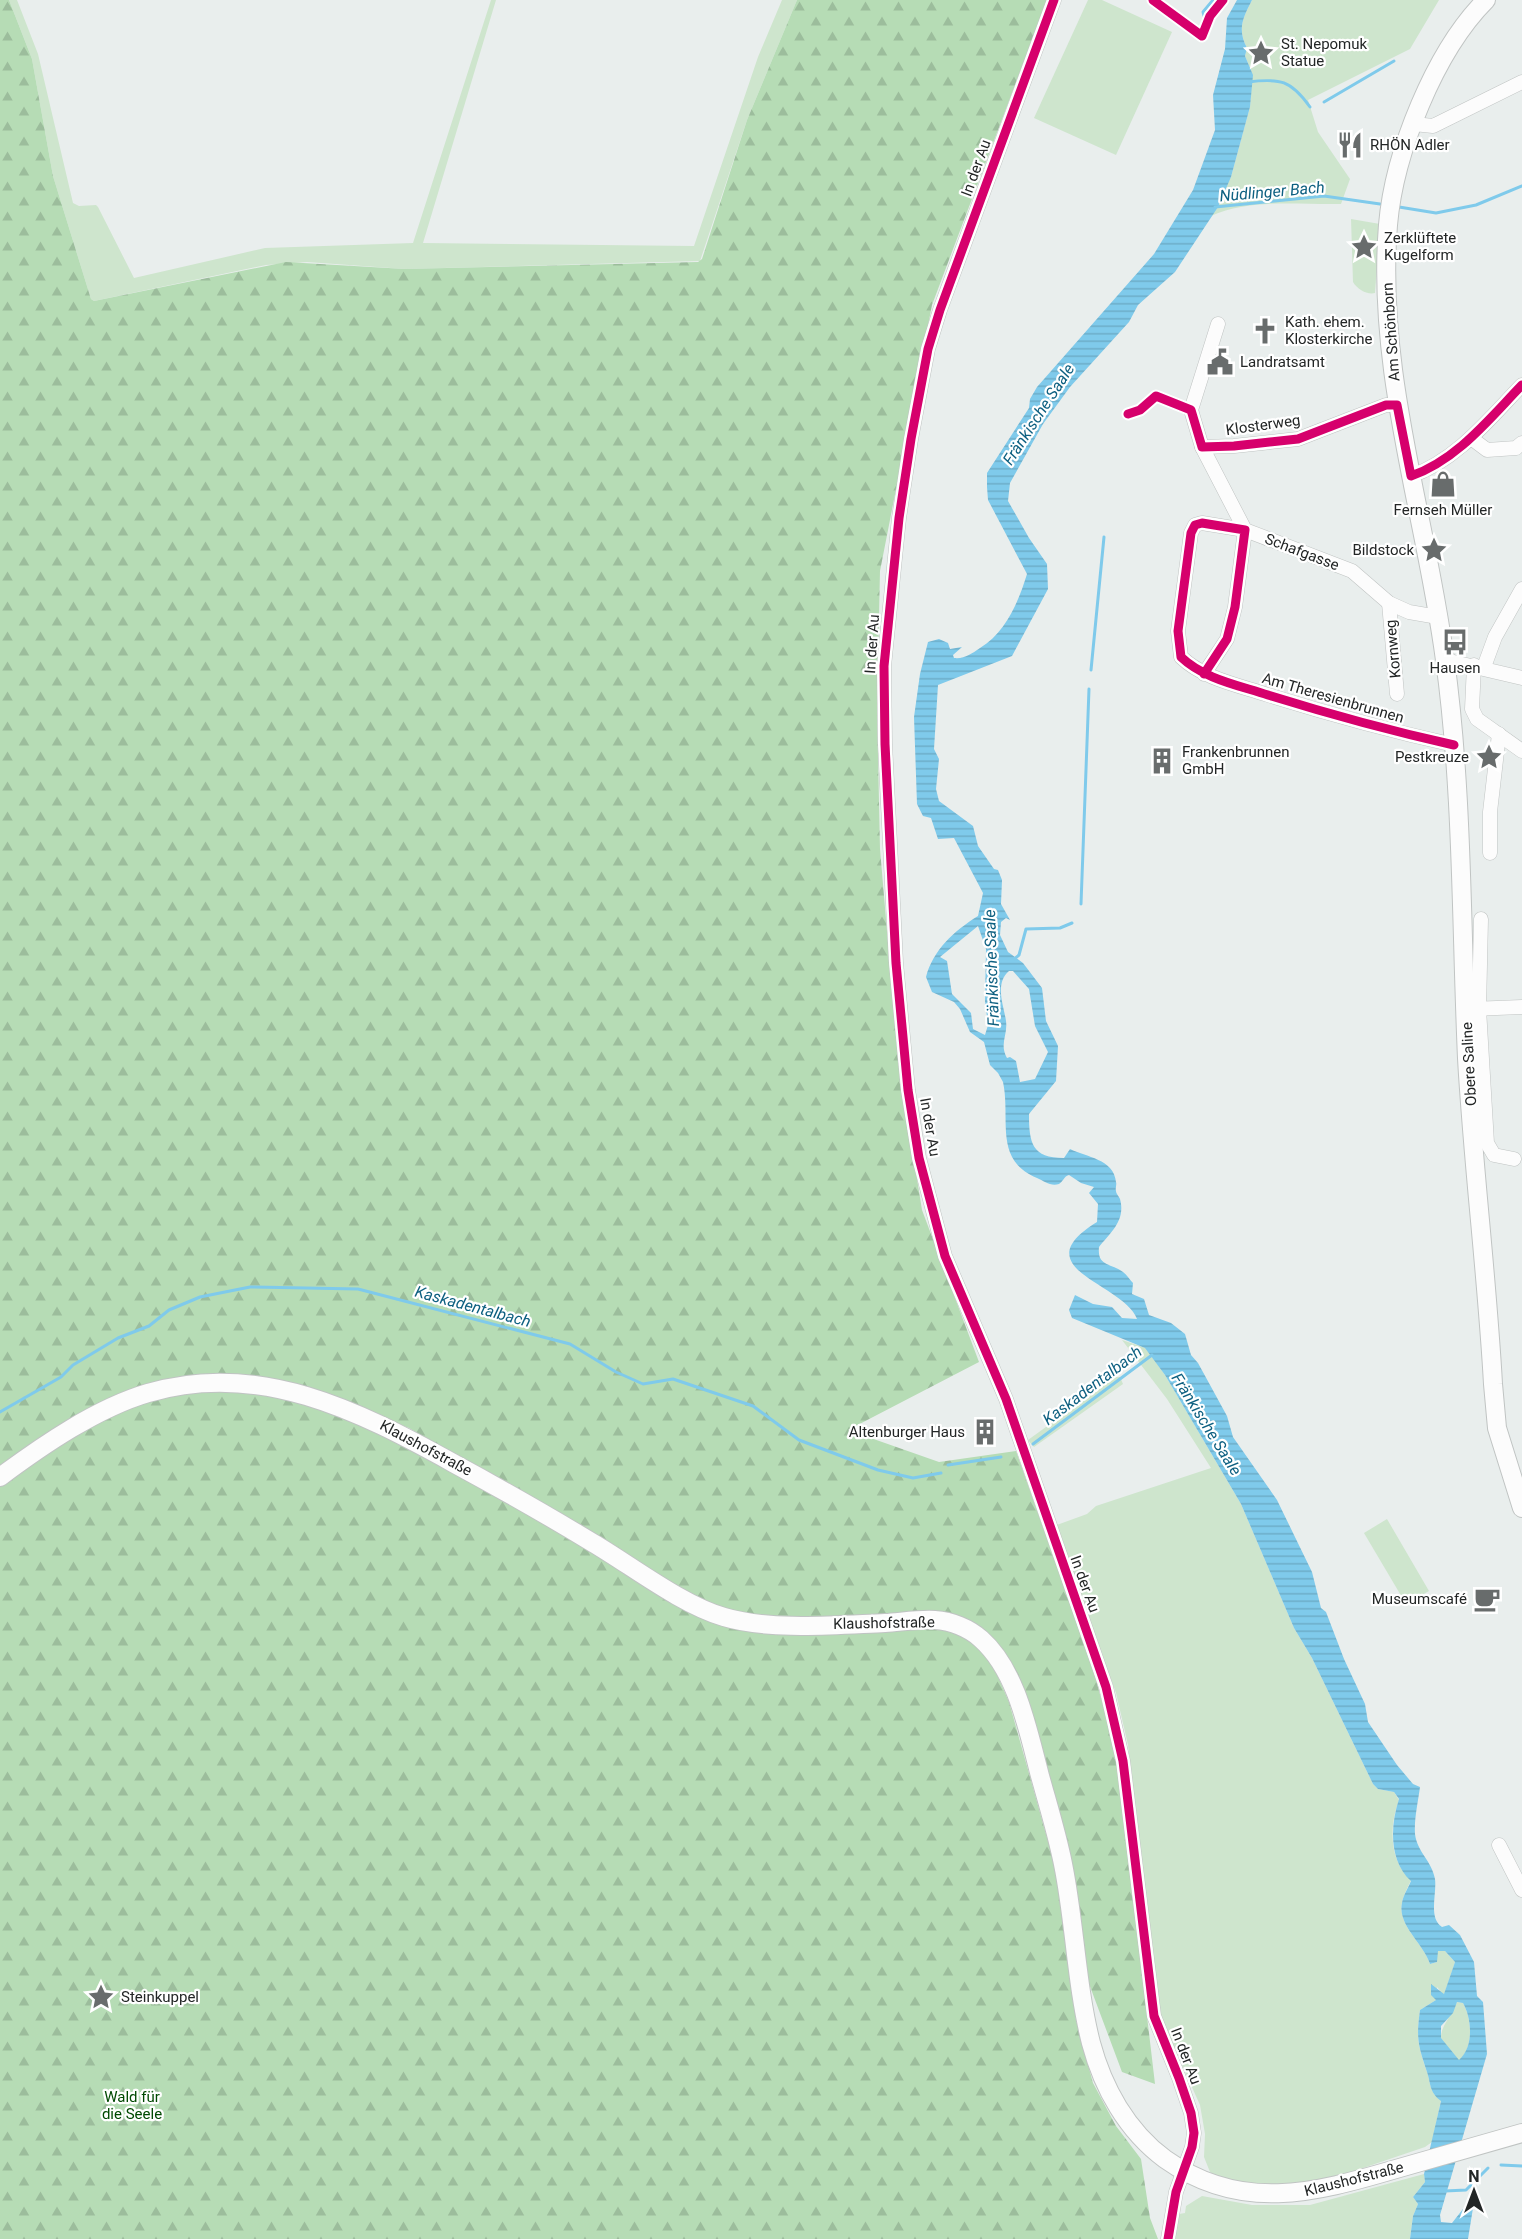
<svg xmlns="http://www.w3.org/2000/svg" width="1522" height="2239" viewBox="0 0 1522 2239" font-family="Roboto,sans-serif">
<defs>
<pattern id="forest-firs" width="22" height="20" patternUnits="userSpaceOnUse" patternTransform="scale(1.5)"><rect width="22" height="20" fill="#b6dcb5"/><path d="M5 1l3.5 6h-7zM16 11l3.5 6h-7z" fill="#9cbd9c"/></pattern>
<pattern id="water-rules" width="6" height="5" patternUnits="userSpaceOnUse" patternTransform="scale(1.5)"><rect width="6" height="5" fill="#7fcaeb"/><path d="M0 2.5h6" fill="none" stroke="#6dadc9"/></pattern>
</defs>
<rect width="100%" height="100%" fill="#e9eeed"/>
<g fill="#cee5cd">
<polygon points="9,0 17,0 38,54 73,203 79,206 96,205 98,207 134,278 265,248 413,243 491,0 496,0 423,243 694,246 758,57 782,0 797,0 747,120 700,261 405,269 307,262 266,265 94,301 91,299 53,176 32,59"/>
<polygon points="1088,0 1102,0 1172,32 1116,155 1034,118"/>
<path d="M1252,0H1439L1410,49L1308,100L1318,132L1350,179L1341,204C1298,205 1251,198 1211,216L1231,177L1250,107L1252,73L1245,56L1247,48C1237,29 1243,18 1252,0Z"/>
<path d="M1351,219L1380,224L1375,293C1367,295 1357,289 1353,282Z"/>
<path d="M1122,1340L1146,1348L1165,1375L1241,1504L1294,1628L1312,1658L1373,1784L1378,1789L1394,1792L1399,1800C1389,1826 1389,1861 1411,1880C1408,1887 1403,1896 1402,1903C1397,1925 1424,1944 1430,1964L1437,1962V1951H1445L1455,1962L1444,1995L1437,1987L1436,2000L1420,2010C1416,2038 1418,2046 1427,2072C1431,2084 1429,2092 1441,2100L1432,2142L1425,2147L1313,2185L1253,2187L1218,2178L1210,2172L1204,2157L1205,2134L1200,2105L1160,2016L1128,1745L1116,1693L1054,1526L1087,1514L1096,1506L1211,1468L1167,1399Z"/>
<polygon points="1115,1377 1120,1377 1123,1384 1034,1447 1028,1440"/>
<polygon points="1387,1519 1429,1591 1406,1604 1364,1533"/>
<path d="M1457,2002L1463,2003C1472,2019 1474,2047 1459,2061C1425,2038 1448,2025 1457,2002Z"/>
<polygon points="1424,2174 1425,2182 1413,2197 1418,2204 1413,2216 1410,2239 1175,2239 1179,2214 1185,2213 1186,2206 1202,2196 1252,2205 1310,2205"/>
</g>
<g fill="url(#forest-firs)">
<polygon points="0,0 9,0 32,59 53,176 91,299 94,301 286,262 405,269 698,262 702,259 747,120 797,0 1047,0 932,305 880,571 877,708 880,849 898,1060 922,1210 979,1362 848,1430 939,1462 1016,1451 1093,1669 1116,1753 1155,2084 1122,2072 1079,1957 1004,1658 935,1616 749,1617 697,1601 409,1428 313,1390 174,1380 0,1472"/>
<path d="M243,1391L310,1402L403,1439L692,1612L934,1628L956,1633L974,1644L993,1665L1009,1702L1055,1866L1076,2020L1093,2083L1116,2126L1141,2159L1150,2218L1158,2239H0V1487C52,1449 111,1409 174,1393C195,1388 221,1391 243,1391Z"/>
</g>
<path fill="url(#water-rules)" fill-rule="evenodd" d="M1237,0H1252C1243,18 1237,29 1247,48L1245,56L1253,75L1250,107L1231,177L1218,207L1175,272L1138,305L1129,322L1070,387L1043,424L1010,483L1008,501L1029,538L1047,564L1048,589L1012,656L938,685L934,749L939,759L936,789L939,801L973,826L978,846L994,869L998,870L1002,880L1001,904L1010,920L1006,918L1001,922L1000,935L1008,952L1023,963L1042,988L1046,1021L1058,1046L1056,1081L1029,1114C1029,1143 1032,1158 1064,1158L1070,1149C1086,1157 1114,1159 1116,1182C1117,1185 1115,1188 1116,1191C1116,1194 1119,1196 1120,1199C1126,1221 1110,1233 1099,1247C1097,1267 1111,1263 1123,1272C1127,1275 1130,1280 1133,1283L1132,1294L1144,1299L1149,1315L1171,1323L1185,1334L1191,1355L1198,1363L1227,1416L1233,1437L1277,1500L1312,1572L1321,1608L1326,1612L1344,1659L1365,1704L1368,1722L1397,1765L1413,1784L1420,1787C1418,1802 1414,1819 1415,1834C1417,1852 1432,1861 1435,1879C1437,1894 1428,1918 1442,1927L1449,1925L1460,1935L1474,1962L1477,1996L1483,2002L1487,2054L1440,2215L1441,2222L1452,2223L1463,2209L1473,2208L1468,2239H1410L1413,2216L1418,2204L1413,2197L1425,2182L1424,2174L1441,2101C1429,2092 1431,2084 1427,2072C1418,2045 1416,2038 1420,2010L1436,2000L1431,1995V1984L1444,1994L1455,1962L1445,1951H1438L1437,1962L1430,1964C1424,1944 1397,1925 1402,1903C1403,1896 1408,1888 1411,1881C1389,1861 1390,1826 1399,1799L1394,1792L1378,1789L1373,1784L1312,1658L1294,1628L1241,1504L1165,1375L1145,1348L1072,1318L1069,1310L1075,1295L1093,1304L1112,1307L1122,1318L1137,1319C1124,1283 1021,1269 1097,1222L1098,1204L1089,1193L1094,1187L1081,1183L1069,1175C1063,1177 1064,1181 1059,1184C1051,1187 1044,1181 1037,1178C993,1160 1011,1119 1003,1082L998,1073L990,1065L984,1042L970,1032L960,1009L954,1002L932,992L926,977C933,950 954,931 978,916L983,893L954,838L938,839L931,818L923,816L917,804L914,717L920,674L928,642L939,639L948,643L950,649L962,647L953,655L954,658C965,659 971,654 980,648C1006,632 1018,603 1027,574L988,500L987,487V473L1029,408L1030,399L1037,387L1154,254L1193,190L1215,130L1213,95L1225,49L1227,18ZM978,926L986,949L985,1001L988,1025L985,1035L973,1029L971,1013L952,994L947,961L940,957ZM1009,971H1013L1029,989L1035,1026L1048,1052L1035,1079L1020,1082L1016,1061L1010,1057L1007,1058C999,1044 1008,1035 1006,1021C1004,1006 994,984 1009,971ZM1457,2002L1463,2003C1472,2019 1474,2047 1459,2060L1441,2038V2026L1453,2013Z"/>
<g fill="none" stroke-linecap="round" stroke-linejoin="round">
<g stroke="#7fcaeb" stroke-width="3">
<polyline points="1204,16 1203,12 1213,0"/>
<path d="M1248,82C1280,78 1291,80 1310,107"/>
<polyline points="1324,102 1394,61"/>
<polyline points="1215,207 1324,196 1380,204"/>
<polyline points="1399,207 1436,213 1476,205 1522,186"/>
<polyline points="1091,670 1104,537"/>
<polyline points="1081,904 1089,689"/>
<polyline points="1013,960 1019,955 1026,929 1060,928 1072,923"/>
<polyline points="0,1412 61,1377 73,1365 118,1338 149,1326 169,1310 200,1297 250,1287 358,1289 570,1344 616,1372 643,1384 673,1379 753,1406 799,1440 878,1470 913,1478 941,1473"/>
<polyline points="1033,1444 1152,1355"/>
<polyline points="948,1465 1001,1457"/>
<polyline points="1501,2165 1522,2166"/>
<polyline points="1445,2191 1466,2190 1488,2168"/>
</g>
<g stroke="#c0c4c3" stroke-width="15">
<g id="minor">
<polyline points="1054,0 940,310 928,349 911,439 899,518 884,666 885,744 896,963 908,1090 919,1158 945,1256 1006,1399 1106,1687 1123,1761 1154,2016 1179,2078 1191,2113 1194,2133 1192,2147 1176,2192 1168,2239"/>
<polyline points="1414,124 1433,126 1522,82"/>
<polyline points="1218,324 1191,410 1202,447 1234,446 1298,439 1386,405 1397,405"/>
<polyline points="1471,438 1487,450 1516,448 1522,443"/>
<polyline points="1202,447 1245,530 1352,571 1389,603 1409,612 1438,617"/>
<path d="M1411,476C1457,460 1489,419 1522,385"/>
<polyline points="1389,603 1397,694"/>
<polyline points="1445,660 1522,678"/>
<polyline points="1474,665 1472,709 1477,719 1522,751"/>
<polyline points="1484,667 1495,637 1522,589"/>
<path d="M1204,674L1227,639L1235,607L1245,530L1202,523L1195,525L1191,533L1178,631L1181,657C1204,679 1238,685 1268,695C1329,714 1391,731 1454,745"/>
<polyline points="1490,853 1490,812 1499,734"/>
<polyline points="1481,919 1479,1009 1487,1143 1494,1155 1514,1159"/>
<polyline points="1471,1009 1522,1007"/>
<polyline points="1499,1845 1522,1890"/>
</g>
</g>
<g stroke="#c0c4c3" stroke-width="20">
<g id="major">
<path d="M1486,0C1435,51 1394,153 1388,225C1376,373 1426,515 1445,660C1463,792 1461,925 1467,1058C1473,1166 1487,1275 1493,1384L1497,1428L1522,1508"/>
<path d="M0,1477C43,1445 97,1408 148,1393C259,1360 359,1411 453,1463C501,1489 547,1515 593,1543C632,1566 682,1605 724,1617C771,1631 836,1625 885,1623C901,1622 919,1619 935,1620C951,1621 969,1628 981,1639C1017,1671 1028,1731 1040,1776C1048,1805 1057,1834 1063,1864C1075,1923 1076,1984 1091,2043C1103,2088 1127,2131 1165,2159C1241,2213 1314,2193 1396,2169C1438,2157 1480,2145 1522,2133"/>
</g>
</g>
<use href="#minor" stroke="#fcfcfc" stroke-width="14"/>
<use href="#major" stroke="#fcfcfc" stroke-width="18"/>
<g stroke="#fff" stroke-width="13">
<g id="cycleway">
<polyline points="1054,0 940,310 928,349 911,439 899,518 884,666 885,744 896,963 908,1090 919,1158 945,1256 1006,1399 1106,1687 1123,1761 1154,2016 1179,2078 1191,2113 1194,2133 1192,2147 1176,2192 1168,2239"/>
<polyline points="1153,0 1202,36 1210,16 1223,0"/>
<path d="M1128,414L1140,410L1156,396L1191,410L1202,447L1234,446L1298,439L1386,405H1397L1411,476C1457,460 1489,419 1522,385"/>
<path d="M1204,674L1227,639L1235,607L1245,530L1202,523L1195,525L1191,533L1178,631L1181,657C1204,679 1238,685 1268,695C1329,714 1391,731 1454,745"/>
</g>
</g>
<use href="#cycleway" stroke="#d6006c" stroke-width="9"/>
</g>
<defs>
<g id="sight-bare" transform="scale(2.07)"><path d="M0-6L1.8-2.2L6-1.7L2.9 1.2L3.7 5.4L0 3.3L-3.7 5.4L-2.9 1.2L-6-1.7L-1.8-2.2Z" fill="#686c6c" stroke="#fff" stroke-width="2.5" paint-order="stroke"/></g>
<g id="restaurant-bare" transform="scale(2.07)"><path d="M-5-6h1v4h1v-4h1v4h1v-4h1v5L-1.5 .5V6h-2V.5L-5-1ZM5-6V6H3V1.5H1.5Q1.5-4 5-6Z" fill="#686c6c" stroke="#fff" stroke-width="2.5" paint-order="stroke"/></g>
<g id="church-bare" transform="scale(2.07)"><path d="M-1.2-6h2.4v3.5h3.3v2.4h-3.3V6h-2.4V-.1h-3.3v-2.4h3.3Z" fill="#686c6c" stroke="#fff" stroke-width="2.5" paint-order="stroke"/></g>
<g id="civic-bare" transform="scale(2.07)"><path d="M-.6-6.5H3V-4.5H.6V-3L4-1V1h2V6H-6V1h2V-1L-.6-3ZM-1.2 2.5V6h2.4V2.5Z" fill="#686c6c" stroke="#fff" stroke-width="2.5" paint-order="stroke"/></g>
<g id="shop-bare" transform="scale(2.07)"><path d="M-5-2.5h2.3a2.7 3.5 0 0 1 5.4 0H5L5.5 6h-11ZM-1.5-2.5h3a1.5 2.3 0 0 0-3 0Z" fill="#686c6c" stroke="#fff" stroke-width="2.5" paint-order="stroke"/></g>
<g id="bus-bare" transform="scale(2.07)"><path d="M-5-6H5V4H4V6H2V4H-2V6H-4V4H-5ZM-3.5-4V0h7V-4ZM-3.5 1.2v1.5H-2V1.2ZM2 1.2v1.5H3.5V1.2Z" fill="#686c6c" stroke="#fff" stroke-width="2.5" paint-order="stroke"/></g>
<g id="building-bare" transform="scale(2.07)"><path d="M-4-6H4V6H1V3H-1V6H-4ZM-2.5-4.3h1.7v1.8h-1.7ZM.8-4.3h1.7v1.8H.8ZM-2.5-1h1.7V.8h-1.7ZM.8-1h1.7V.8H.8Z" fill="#686c6c" stroke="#fff" stroke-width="2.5" paint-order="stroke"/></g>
<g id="cafe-bare" transform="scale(2.07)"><path d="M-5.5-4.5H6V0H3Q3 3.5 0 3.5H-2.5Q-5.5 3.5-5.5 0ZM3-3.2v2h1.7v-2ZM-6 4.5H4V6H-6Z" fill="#686c6c" stroke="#fff" stroke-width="2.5" paint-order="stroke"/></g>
</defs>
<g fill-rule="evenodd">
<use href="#sight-bare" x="1261" y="53"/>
<use href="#restaurant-bare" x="1350" y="145"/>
<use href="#sight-bare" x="1364" y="247"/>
<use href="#church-bare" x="1265" y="331"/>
<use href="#civic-bare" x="1220" y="362"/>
<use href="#shop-bare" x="1443" y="484"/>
<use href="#sight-bare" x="1434" y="550"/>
<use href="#bus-bare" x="1455" y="642"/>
<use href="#sight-bare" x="1489" y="757"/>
<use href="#building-bare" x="1162" y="761"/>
<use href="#building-bare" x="985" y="1432"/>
<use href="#cafe-bare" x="1487" y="1599"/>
<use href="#sight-bare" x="101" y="1997"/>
</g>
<g text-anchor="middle" stroke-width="4.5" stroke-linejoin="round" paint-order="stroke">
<g font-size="15" fill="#232626" stroke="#fff" text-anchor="start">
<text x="1281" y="49">St. Nepomuk<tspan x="1281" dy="17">Statue</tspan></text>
<text x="1370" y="150">RHÖN Adler</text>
<text x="1384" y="243">Zerklüftete<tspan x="1384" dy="17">Kugelform</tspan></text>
<text x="1285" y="327">Kath. ehem.<tspan x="1285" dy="17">Klosterkirche</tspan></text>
<text x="1240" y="367">Landratsamt</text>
<text x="1443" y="515" text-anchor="middle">Fernseh Müller</text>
<text x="1414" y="555" text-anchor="end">Bildstock</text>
<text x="1455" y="673" text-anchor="middle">Hausen</text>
<text x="1182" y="757">Frankenbrunnen<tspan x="1182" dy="17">GmbH</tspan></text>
<text x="1469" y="762" text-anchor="end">Pestkreuze</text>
<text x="965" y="1437" text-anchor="end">Altenburger Haus</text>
<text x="1467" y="1604" text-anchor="end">Museumscafé</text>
<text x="121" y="2002">Steinkuppel</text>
</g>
<g font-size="15" fill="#232626" stroke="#fff">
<text transform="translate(976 168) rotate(-70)" y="5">In der Au</text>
<text transform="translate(1391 332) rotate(-94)" y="5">Am Schönborn</text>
<text transform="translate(1263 425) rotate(-8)" y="5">Klosterweg</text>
<text transform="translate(1302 552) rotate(21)" y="5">Schafgasse</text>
<text transform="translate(872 644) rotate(-86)" y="5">In der Au</text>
<text transform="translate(1393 649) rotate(-95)" y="5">Kornweg</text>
<text transform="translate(1333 698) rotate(16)" y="5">Am Theresienbrunnen</text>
<text transform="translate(1469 1064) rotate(-93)" y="5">Obere Saline</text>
<text transform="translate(930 1127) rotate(80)" y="5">In der Au</text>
<text transform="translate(426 1448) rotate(28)" y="5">Klaushofstraße</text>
<text transform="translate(1085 1584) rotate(70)" y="5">In der Au</text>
<text transform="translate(884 1623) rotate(-1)" y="5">Klaushofstraße</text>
<text transform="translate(1186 2056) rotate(69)" y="5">In der Au</text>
<text transform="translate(1354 2179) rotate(-14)" y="5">Klaushofstraße</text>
</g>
<g font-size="15" fill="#004902" stroke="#fff">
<text x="132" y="2102">Wald für<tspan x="132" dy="17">die Seele</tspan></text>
</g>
<g font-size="16" font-style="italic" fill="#0e6081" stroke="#fff">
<text transform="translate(1272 191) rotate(-5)" y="6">Nüdlinger Bach</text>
<text transform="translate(1038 414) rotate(-57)" y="6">Fränkische Saale</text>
<text transform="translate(991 968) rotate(-92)" y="6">Fränkische Saale</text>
<text transform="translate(473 1306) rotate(15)" y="6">Kaskadentalbach</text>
<text transform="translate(1092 1385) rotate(-37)" y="6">Kaskadentalbach</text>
<text transform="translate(1207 1424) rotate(58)" y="6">Fränkische Saale</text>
</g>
</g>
<g transform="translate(1474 2191)" stroke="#ffffff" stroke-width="4.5" paint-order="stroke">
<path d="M0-4.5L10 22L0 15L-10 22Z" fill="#232626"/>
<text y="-9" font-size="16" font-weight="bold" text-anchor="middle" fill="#232626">N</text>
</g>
</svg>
